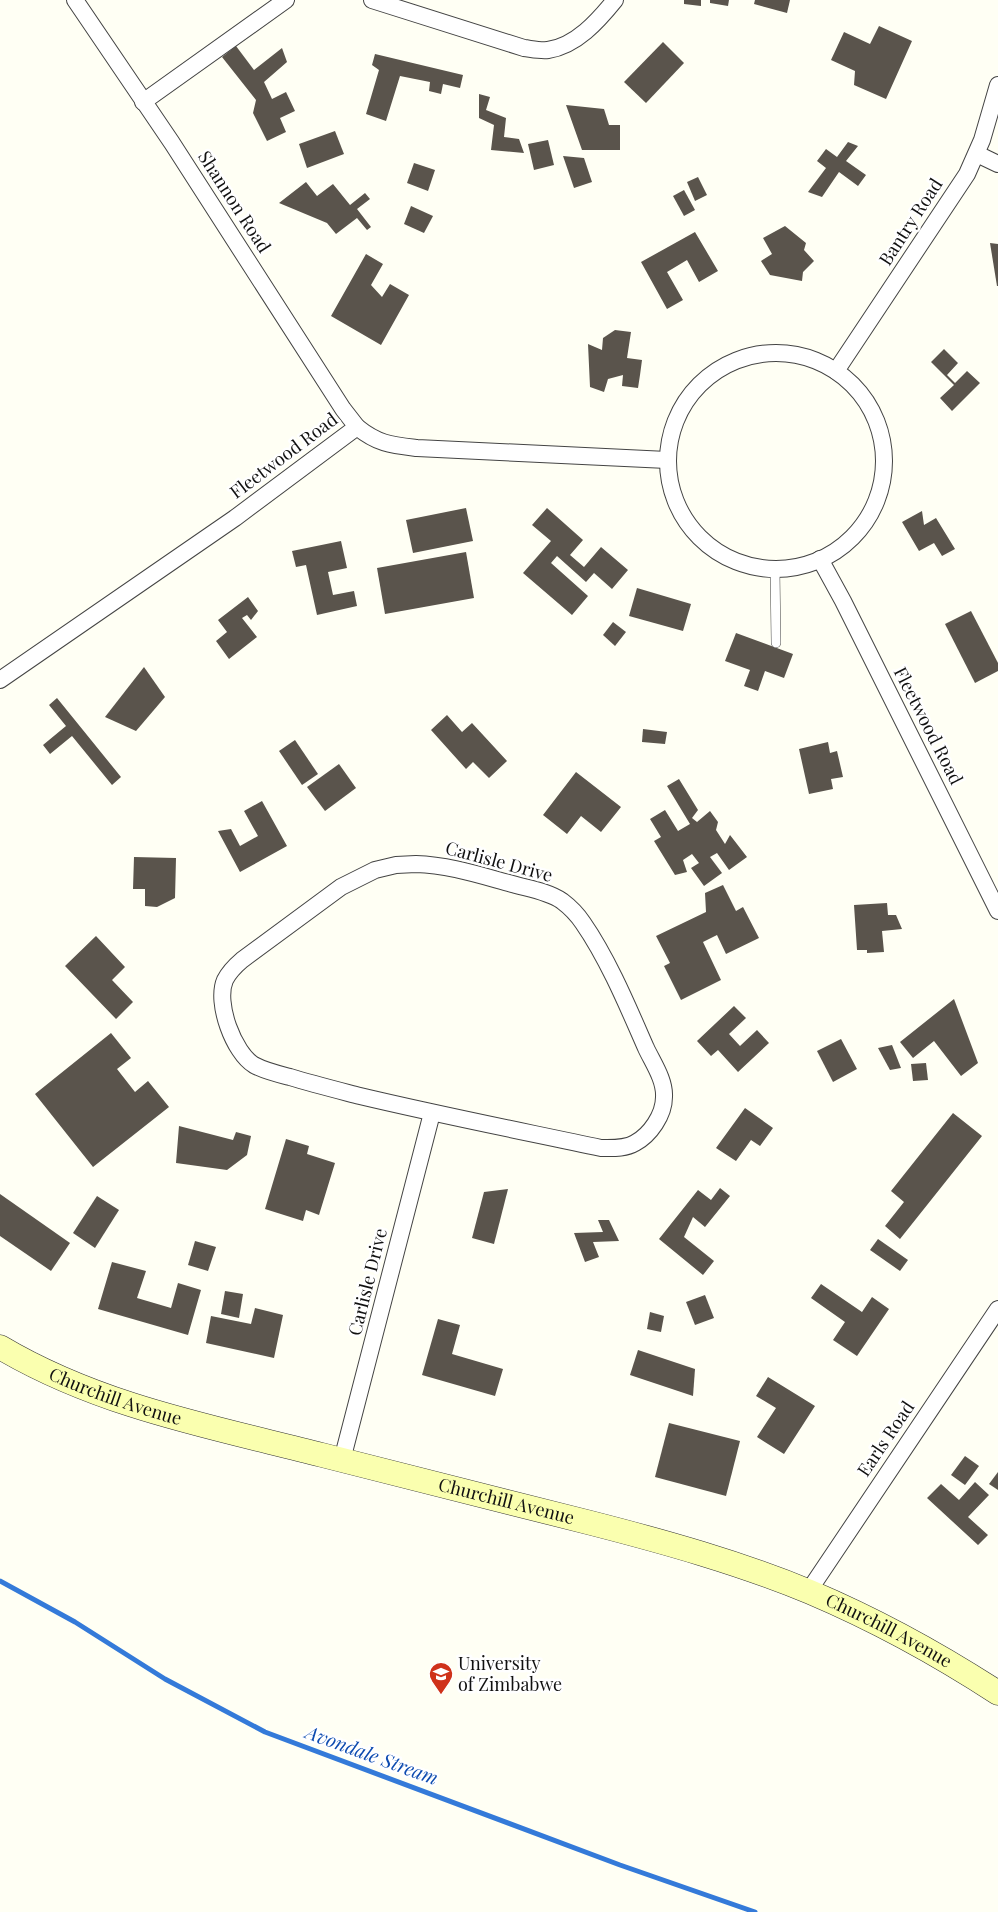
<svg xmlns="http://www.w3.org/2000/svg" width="998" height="1912" viewBox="0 0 998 1912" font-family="'Playfair Display',serif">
<rect width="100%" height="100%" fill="#fffff4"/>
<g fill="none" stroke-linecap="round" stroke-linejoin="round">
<polyline stroke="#347ad9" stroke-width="5" points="0,1581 75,1622 165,1679 265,1732 620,1865 755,1912"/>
</g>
<g fill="#5a544c">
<polygon points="684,0 701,0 701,6 684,4"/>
<polygon points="710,0 729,0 728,6 710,3"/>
<polygon points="755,0 790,0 787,13 754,4"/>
<polygon points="879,26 912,41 886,99 854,85 855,71 831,60 844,32 870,44"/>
<polygon points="663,42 684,63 646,103 624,82"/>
<polygon points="236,46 254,70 282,48 287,62 264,82 272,99 286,92 295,111 280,118 286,132 267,141 253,113 256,100 222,57"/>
<polygon points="375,54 463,75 460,88 443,84 441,94 429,91 430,82 400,76 386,121 366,114 379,70 372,65"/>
<polygon points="479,94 490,97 486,110 506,118 504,137 519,139 524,153 491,150 494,125 479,118"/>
<polygon points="566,105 604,109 609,125 620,125 620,150 582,150"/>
<polygon points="335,131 344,154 307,168 299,144"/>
<polygon points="548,140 554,165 534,170 528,144"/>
<polygon points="848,142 858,146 846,161 866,175 858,186 839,172 822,197 808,192 826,168 817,161 826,149 837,157"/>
<polygon points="563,156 584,158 592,182 574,188"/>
<polygon points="414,163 435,170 428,191 407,183"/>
<polygon points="698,177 707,195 695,201 687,182"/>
<polygon points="306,182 317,196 333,184 350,205 365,193 370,199 357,209 371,227 367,230 357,218 336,234 327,223 279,203"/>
<polygon points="684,190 695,210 684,216 673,196"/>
<polygon points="411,206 433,216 424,233 404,224"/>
<polygon points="785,226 806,243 804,250 814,261 803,272 802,281 770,275 761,261 772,254 763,238"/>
<polygon points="695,232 718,271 699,282 687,260 667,272 683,300 667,309 641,262"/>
<polygon points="990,243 998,244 998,286 997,286"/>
<polygon points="366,254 383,264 371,285 382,297 390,284 409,295 381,345 331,316"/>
<polygon points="615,330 631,332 627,358 642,360 640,375 638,388 622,386 623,375 608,379 604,392 590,387 588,344 602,350 603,338"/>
<polygon points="944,349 958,363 947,375 955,383 967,371 980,383 952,411 940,398 954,385 931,362"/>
<polygon points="466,508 473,541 413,553 406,520"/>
<polygon points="547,508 583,540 570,555 584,567 601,547 628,570 612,589 594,573 586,582 557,556 551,563 588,596 572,615 523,573 551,541 532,525"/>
<polygon points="922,511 924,525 936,518 955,549 942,556 934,543 919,551 902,522"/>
<polygon points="341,541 347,568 328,572 333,595 354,591 357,606 317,615 306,565 296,567 292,551"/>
<polygon points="466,552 474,598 385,614 377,568"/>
<polygon points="637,588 691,604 683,631 629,616"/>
<polygon points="248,597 258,611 251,620 247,615 242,618 257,637 229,659 216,641 227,632 218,620"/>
<polygon points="971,611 998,663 998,671 975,683 945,624"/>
<polygon points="613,622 626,632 615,646 603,635"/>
<polygon points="736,633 793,654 784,678 765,671 758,691 744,686 750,670 725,661"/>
<polygon points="144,667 165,697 136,731 105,717"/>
<polygon points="57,698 121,777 112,785 72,736 50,754 43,745 66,726 49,705"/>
<polygon points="447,715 462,732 472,723 507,761 489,778 473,762 466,769 431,730"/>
<polygon points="643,729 667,732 665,744 642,742"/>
<polygon points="295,740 318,774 302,785 279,751"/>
<polygon points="828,742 830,753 837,751 843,777 831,779 833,789 809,794 799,749"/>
<polygon points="339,764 356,788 325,811 307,787"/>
<polygon points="576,772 621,807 601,832 581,816 567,834 543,815"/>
<polygon points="679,779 698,810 692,818 697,822 710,811 718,822 716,830 725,844 730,835 747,857 729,870 717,853 710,857 722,873 704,886 691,868 699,863 692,854 683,860 687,872 675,875 654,841 661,837 650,819 665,810 678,831 690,824 667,786"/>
<polygon points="262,801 287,846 240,872 218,831 231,829 240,846 258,836 244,811"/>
<polygon points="134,857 176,858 175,898 157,907 145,906 145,889 133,889"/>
<polygon points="723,885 736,911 743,907 759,938 726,954 717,935 703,942 721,980 681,1000 664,966 670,963 656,936 706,912 705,893"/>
<polygon points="887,903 888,915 896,915 902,929 882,931 884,952 867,953 867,950 857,950 854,905"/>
<polygon points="96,936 125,967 112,980 133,1002 116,1019 65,966"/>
<polygon points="954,999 978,1063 961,1076 934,1041 913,1058 900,1042"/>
<polygon points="734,1006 746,1018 729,1034 740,1046 757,1030 769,1043 738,1072 718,1050 711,1056 697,1041"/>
<polygon points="111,1033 131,1058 117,1069 135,1092 148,1081 169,1107 93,1167 35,1094"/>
<polygon points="841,1039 857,1069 833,1082 817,1051"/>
<polygon points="892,1045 901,1068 890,1070 878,1048"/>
<polygon points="926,1063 928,1080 913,1081 911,1064"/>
<polygon points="745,1108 773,1128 760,1146 751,1140 736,1161 716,1148"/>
<polygon points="953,1113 982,1136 900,1239 885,1226 904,1202 891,1191"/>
<polygon points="179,1126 233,1140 236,1132 251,1136 247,1155 227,1170 176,1163"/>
<polygon points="286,1139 309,1146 307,1154 335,1163 319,1215 306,1210 303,1221 265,1209"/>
<polygon points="720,1188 730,1196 705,1227 693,1217 684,1237 714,1261 703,1275 659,1239 698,1190 711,1200"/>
<polygon points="508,1189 494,1244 472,1238 484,1192"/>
<polygon points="0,1194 70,1243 51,1271 0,1236"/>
<polygon points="97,1196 119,1210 95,1248 73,1233"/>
<polygon points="598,1220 609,1220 619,1241 593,1242 599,1257 585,1262 574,1233 603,1232"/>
<polygon points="878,1239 908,1260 900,1271 870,1250"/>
<polygon points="195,1241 216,1247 208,1271 188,1265"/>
<polygon points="112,1262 146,1271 137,1298 171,1308 178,1283 201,1290 188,1335 98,1309"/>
<polygon points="821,1284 862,1312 872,1297 889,1309 857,1356 833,1340 845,1322 811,1298"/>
<polygon points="225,1291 243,1294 239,1318 221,1314"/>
<polygon points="705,1295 714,1318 695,1325 686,1302"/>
<polygon points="255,1308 283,1315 274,1358 206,1343 211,1316 251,1324"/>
<polygon points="650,1312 664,1316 661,1332 647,1329"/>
<polygon points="438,1319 460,1325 452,1354 503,1369 495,1396 422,1375"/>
<polygon points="638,1350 695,1369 693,1396 630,1375"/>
<polygon points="768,1377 815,1406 784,1454 757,1437 776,1408 756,1396"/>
<polygon points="669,1423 740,1441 726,1496 655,1477"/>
<polygon points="965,1456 979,1466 965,1485 951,1475"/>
<polygon points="998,1472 998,1490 989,1484"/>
<polygon points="975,1482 989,1495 968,1517 988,1535 978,1545 927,1498 941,1484 959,1500"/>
</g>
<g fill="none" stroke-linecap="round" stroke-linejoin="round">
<g stroke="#444" stroke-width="10">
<polyline id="lane" points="775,569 776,643"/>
</g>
<g stroke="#444" stroke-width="18">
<g id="street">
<polyline points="75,0 172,143 343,409 357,427"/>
<path d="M372,0L524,48C532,49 541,51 548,50C576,46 598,21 615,0"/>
<polyline points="143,102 286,0"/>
<polyline points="977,154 998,164"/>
<circle cx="776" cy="461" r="108"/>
<polyline points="836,371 967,174 982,140 998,85"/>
<polyline points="820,559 843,601 998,911"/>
<path d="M0,680L235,518L357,427C378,444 391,445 417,448L667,460"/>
<path d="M416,864C450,865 482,876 516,885C531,889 549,892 562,901C570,907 577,914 583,923C608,959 628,1007 646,1048C653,1063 665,1080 664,1097C664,1115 650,1135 635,1143C625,1149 612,1148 601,1148C521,1131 440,1115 360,1096C337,1090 313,1084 290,1077C278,1074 265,1071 254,1065C234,1053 215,1003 225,980C229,972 235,966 242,960L341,887L375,870L396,865Z"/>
<polyline points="342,1460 432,1113"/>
<polyline points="808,1592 998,1309"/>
</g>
</g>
<g stroke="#333" stroke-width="25">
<g id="secondary">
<path id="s1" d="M0,1347C99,1406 212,1427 322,1455C412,1478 502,1500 591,1523C665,1542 740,1563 810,1592C876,1620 938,1654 998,1693"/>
</g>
</g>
<use href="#lane" stroke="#fff" stroke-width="9"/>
<use href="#street" stroke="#fff" stroke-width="16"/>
<use href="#secondary" stroke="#faffaf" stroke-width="24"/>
</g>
<defs>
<g id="university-pin" transform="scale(1.25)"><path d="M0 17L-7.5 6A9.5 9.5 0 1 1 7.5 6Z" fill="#cf321a" stroke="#fff"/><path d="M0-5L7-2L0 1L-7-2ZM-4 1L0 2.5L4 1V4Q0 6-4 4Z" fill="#fff"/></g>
</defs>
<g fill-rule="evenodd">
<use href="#university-pin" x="441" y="1674"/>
</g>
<g text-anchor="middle" stroke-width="5" stroke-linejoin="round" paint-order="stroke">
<g font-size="18" fill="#111" stroke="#fff">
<text transform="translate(234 202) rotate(57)" y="6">Shannon Road</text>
<text transform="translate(911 222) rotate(-57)" y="6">Bantry Road</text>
<text transform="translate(284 456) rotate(-37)" y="6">Fleetwood Road</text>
<text transform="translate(928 726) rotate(63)" y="6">Fleetwood Road</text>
<text transform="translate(499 862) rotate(15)" y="6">Carlisle Drive</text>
<text transform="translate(368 1282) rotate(-76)" y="6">Carlisle Drive</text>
<text dy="6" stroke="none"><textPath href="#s1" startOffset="126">Churchill Avenue</textPath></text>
<text transform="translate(886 1439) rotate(-56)" y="6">Earls Road</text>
<text dy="6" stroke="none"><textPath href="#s1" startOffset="531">Churchill Avenue</textPath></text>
<text dy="6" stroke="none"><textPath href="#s1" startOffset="936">Churchill Avenue</textPath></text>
</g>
<g font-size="18" fill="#111" stroke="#fff" text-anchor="start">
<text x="458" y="1670">University<tspan x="458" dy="21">of Zimbabwe</tspan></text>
</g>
<g font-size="19" font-style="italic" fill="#0d4bb0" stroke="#fff">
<text transform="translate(372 1755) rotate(20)" y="7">Avondale Stream</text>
</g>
</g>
</svg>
